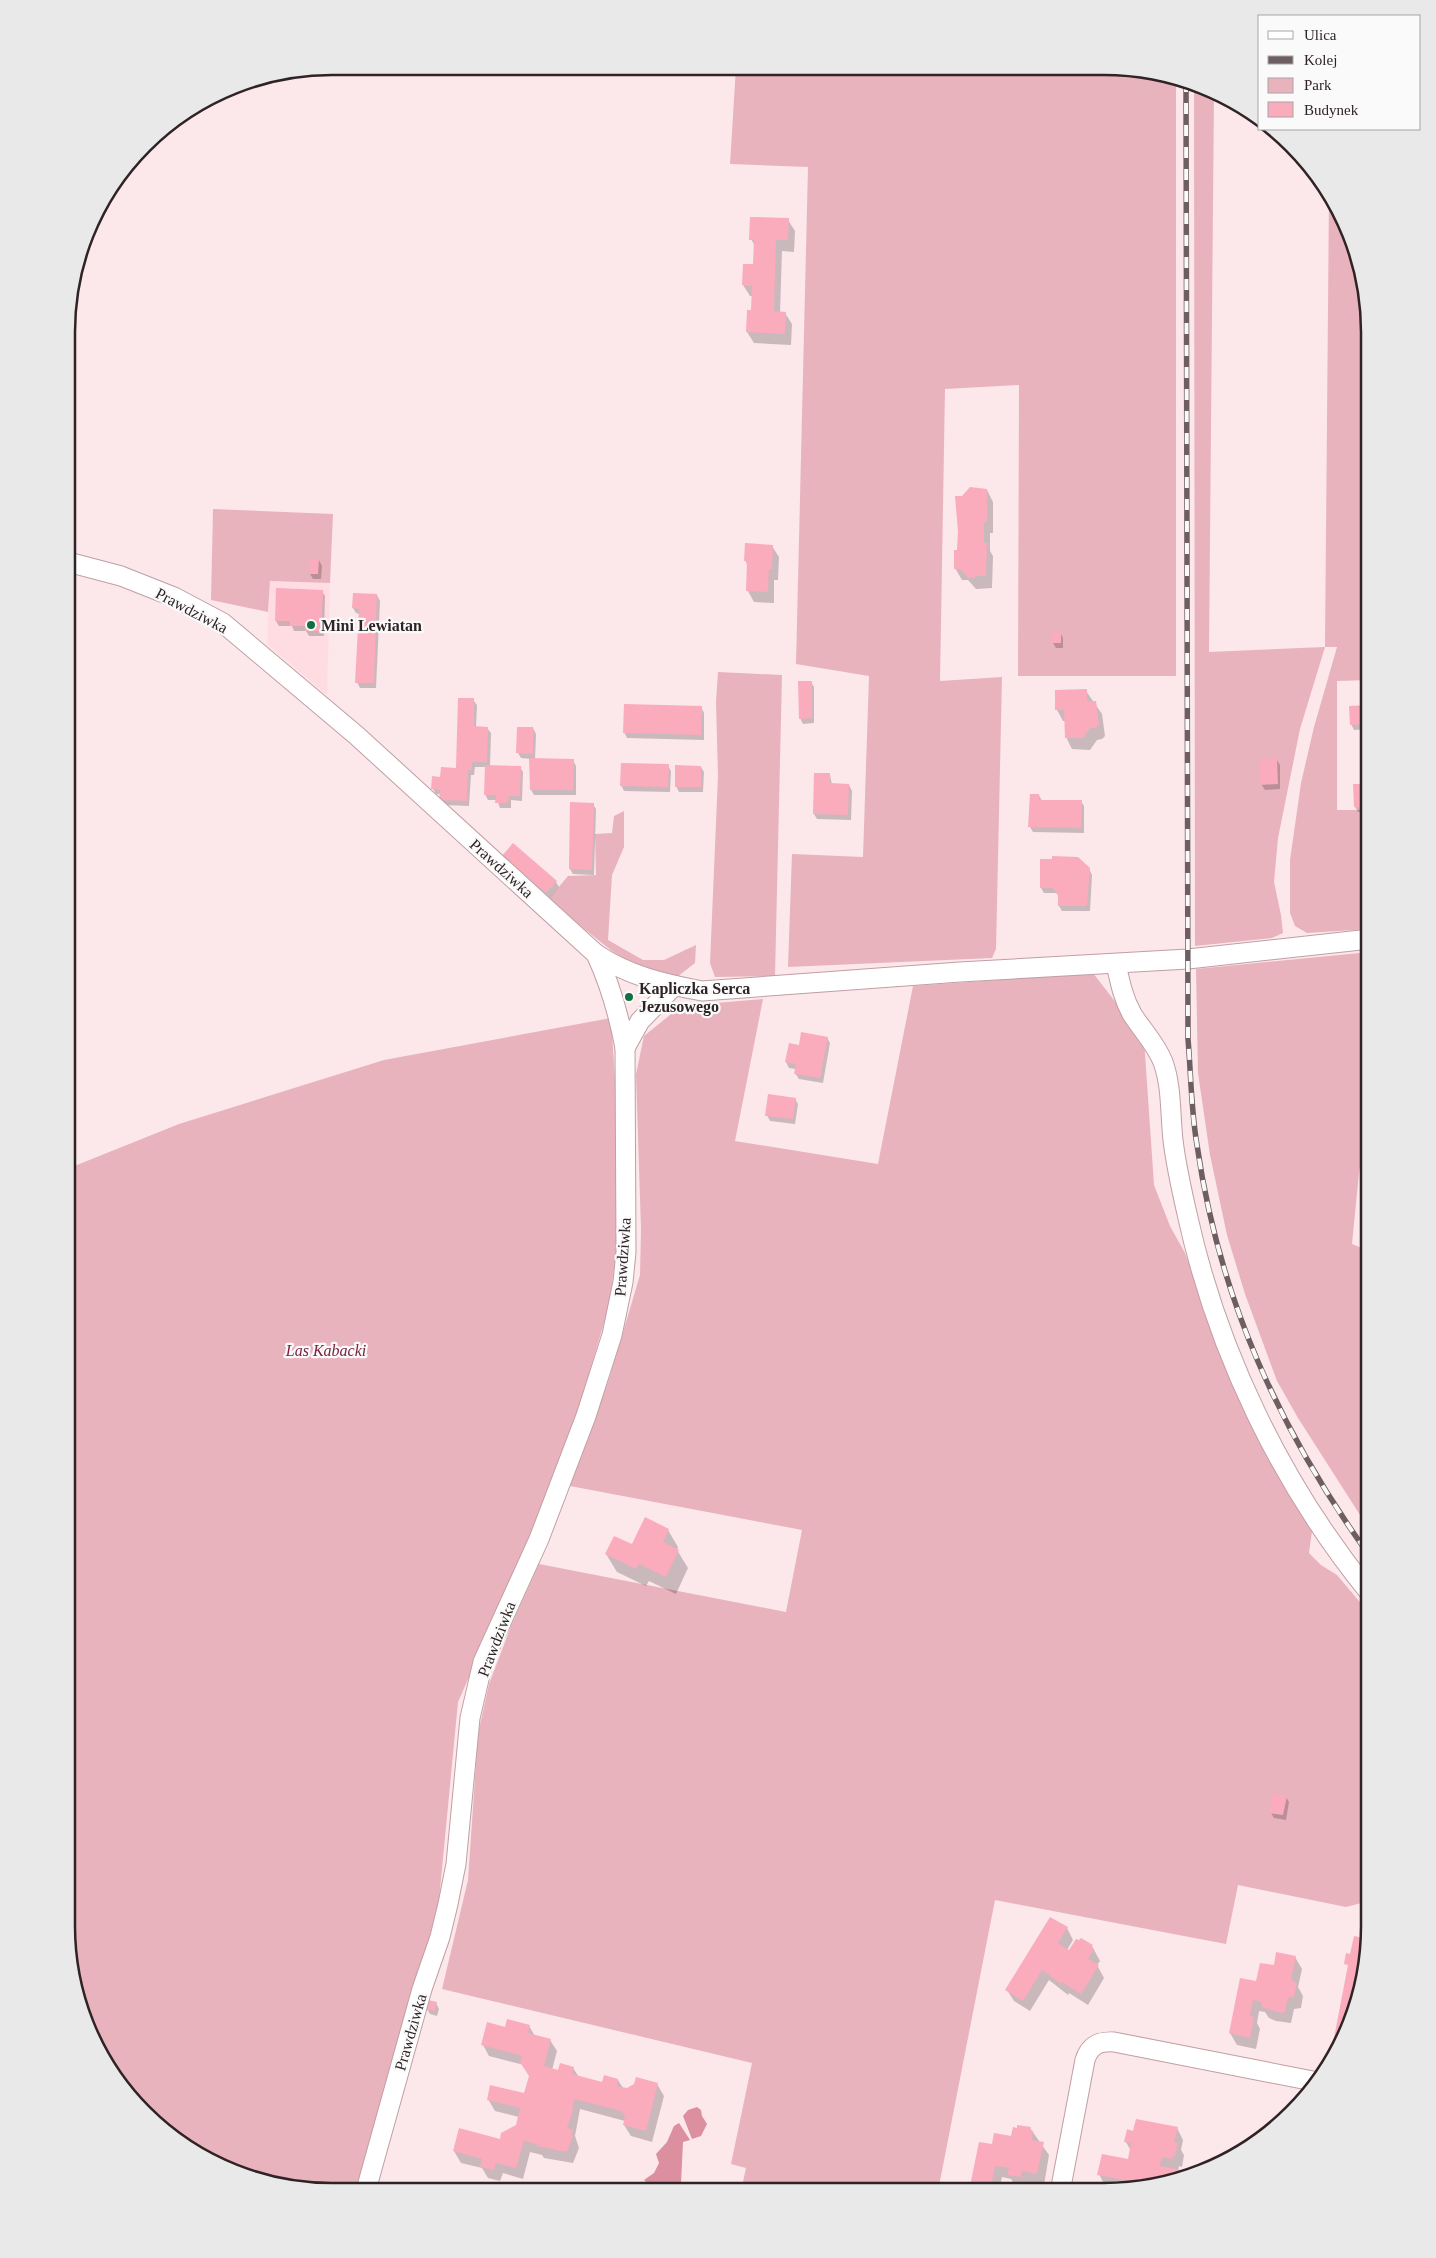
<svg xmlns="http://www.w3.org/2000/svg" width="1436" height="2258" viewBox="0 0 1436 2258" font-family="'Times New Roman',serif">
<rect width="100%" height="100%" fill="#fce7eb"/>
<polygon fill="#ffdce2" points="270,581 330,583 327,695 267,644"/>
<g fill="#e9b3bd">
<polygon points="736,67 1139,69 1176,78 1176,676 1018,676 1019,385 945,389 940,681 1002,677 996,949 992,958 788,967 792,854 863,857 869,676 796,664 808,167 730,164"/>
<polygon points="1194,83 1214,91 1209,652 1325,647 1329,195 1349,230 1370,332 1370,680 1337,681 1337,810 1370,810 1370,929 1307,933 1295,926 1290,913 1290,860 1301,783 1314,727 1337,647 1325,647 1300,729 1278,838 1274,882 1281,915 1283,933 1272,938 1195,946"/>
<polygon points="213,509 333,514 330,583 270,581 268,612 211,600"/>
<polygon points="718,672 782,675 775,976 715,977 710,963 718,776 716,702"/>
<polygon points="624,811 624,847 612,875 608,940 643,960 664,960 696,945 695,963 677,977 636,966 612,951 548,900 568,876 596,875 595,834 612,833 614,816"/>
<polygon points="1370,952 1369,1105 1359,1173 1352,1244 1369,1251 1369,1529 1298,1418 1277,1381 1245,1294 1227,1235 1210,1155 1198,1073 1196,969"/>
<polygon points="1093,973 1144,1039 1154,1185 1170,1226 1185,1253 1238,1396 1253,1428 1312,1531 1309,1553 1321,1565 1337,1575 1369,1613 1369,1901 1346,1907 1238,1885 1226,1944 995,1900 938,2191 741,2191 746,2168 731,2164 752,2063 442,1989 468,1880 478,1734 489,1684 511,1626 539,1564 786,1612 802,1530 570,1486 610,1376 640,1275 641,1229 636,1074 644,1036 681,1006 763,999 735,1141 878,1164 913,986"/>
<polygon points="611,1018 623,1202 609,1306 559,1474 458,1702 439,1900 364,2190 298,2190 231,2172 171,2137 121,2088 87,2028 66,1926 67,1169 179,1124 384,1060"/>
</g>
<g fill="#db8f9f">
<polygon points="697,2107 701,2110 702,2116 707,2124 701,2136 692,2139 683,2116 688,2110"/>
<polygon points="679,2123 690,2140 683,2142 681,2183 668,2191 656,2191 644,2180 654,2173 659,2163 656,2154 667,2142 674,2126"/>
</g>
<g fill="#0003">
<polygon points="788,220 795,231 794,252 782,251 780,313 785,313 792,324 791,345 754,343 747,332 753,311 753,296 750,296 743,285 754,265 755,246 751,239"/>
<polygon points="987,490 993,502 993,533 990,533 990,551 993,556 992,588 976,589 968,580 962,580 955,568 958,551"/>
<polygon points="772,546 779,557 778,580 774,580 774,603 754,602 748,591 748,566 745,560"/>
<polygon points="319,560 322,566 321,579 313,579 310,574"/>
<polygon points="322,591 325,596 324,636 309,636 306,631 294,631 292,626 279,626 276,621"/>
<polygon points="377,595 380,601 376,688 360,688 357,682 360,614 356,613 353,608"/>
<polygon points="1060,632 1063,638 1063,648 1056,648 1053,643"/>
<polygon points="811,682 814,687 814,723 803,724 800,718"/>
<polygon points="1086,691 1102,714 1105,736 1102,739 1097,740 1090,750 1072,749 1066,737 1066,721 1063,721 1057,710"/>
<polygon points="473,700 477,705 476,727 487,728 491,733 490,766 520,767 523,772 522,801 511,800 511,808 500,808 497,800 488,800 485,794 486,767 475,767 474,775 471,775 469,806 444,805 441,794 436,794 433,789 442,778 457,769"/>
<polygon points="701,707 704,713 704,740 627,738 624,732"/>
<polygon points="1370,707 1370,729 1354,730 1351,724"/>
<polygon points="533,728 536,734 535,760 573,760 576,766 576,795 534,795 531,790 531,759 521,758 518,753"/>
<polygon points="1277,760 1280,765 1280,789 1265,790 1261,784"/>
<polygon points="668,766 671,771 670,792 624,791 621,785"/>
<polygon points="701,767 704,772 703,792 679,792 676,786"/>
<polygon points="830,775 832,785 849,785 852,791 851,820 817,819 814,814"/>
<polygon points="1354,785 1370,785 1370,812 1358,812 1355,807"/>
<polygon points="1031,795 1039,795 1042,801 1081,801 1084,806 1084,833 1033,832 1030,827"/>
<polygon points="593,804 596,809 594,875 573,874 570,869"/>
<polygon points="513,845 556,882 559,887 550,898 507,861"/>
<polygon points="1089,869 1092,875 1090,911 1062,911 1059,906 1059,896 1056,893 1044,893 1041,888"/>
<polygon points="827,1038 830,1043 823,1083 799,1079 795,1073 796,1069 789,1068 786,1062 800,1046"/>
<polygon points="795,1099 798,1104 795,1124 770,1121 767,1115"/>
<polygon points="668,1530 678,1547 677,1550 688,1568 676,1594 649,1581 646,1586 617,1572 606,1554 632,1546"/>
<polygon points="1286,1797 1289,1802 1286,1820 1274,1818 1271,1813"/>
<polygon points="1067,1928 1073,1940 1067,1950 1070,1951 1092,1946 1100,1961 1097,1965 1104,1978 1088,2005 1069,1993 1068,1995 1049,1980 1030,2011 1014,2001 1007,1990"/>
<polygon points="1295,1957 1302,1969 1298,1987 1303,1996 1301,2008 1294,2009 1291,2023 1276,2021 1269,2018 1265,2012 1259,2011 1257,2023 1260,2029 1256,2049 1237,2045 1230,2033 1241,1979 1257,1982 1275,1967"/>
<polygon points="436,2003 439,2009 437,2016 430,2014 427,2009"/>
<polygon points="529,2026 535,2036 550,2040 557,2051 552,2070 559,2072 573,2068 579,2077 603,2083 618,2080 623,2088 627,2090 657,2084 664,2096 652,2142 631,2136 624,2125 625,2121 580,2109 575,2136 579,2148 573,2163 544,2158 542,2155 530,2152 523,2179 503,2173 500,2181 488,2178 482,2168 461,2163 454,2151 501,2141 517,2126 519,2117 495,2111 488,2099 525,2095 530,2076 524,2065 489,2056 483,2045 506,2028"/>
<polygon points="1030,2128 1049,2155 1044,2185 1028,2182 1027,2188 1015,2186 1011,2179 1002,2177 999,2191 970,2191 980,2143 993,2146"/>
<polygon points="1177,2128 1183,2140 1181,2150 1184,2155 1182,2167 1179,2166 1178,2171 1183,2176 1120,2189 1105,2186 1099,2174 1129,2161 1131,2151 1126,2142 1134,2132"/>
</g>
<g fill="#faabbc">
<polygon points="750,217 789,218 788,240 776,240 774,311 786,312 785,334 746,332 747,310 751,310 752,286 742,285 743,264 753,264 754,240 749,240"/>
<polygon points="970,487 987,489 987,522 984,522 984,543 987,543 986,576 976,576 974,578 968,578 960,569 954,569 954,550 957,550 958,532 955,496 962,496"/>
<polygon points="745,543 773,545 772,569 769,569 768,592 746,591 747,561 744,561"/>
<polygon points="310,559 319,559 318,574 309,574"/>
<polygon points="276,588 323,590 321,631 305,631 305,626 290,626 290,621 275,621"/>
<polygon points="353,593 377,594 374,683 355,683 359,609 352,608"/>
<rect x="1052" y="631" width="9" height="12"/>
<polygon points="798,681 812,681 812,718 799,719"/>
<polygon points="1087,689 1087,701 1096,701 1099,724 1096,728 1090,728 1083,738 1065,738 1064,710 1055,710 1055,690"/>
<polygon points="458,698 474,698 474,726 488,727 487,762 472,762 472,770 468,770 467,801 439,800 440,790 431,789 432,776 440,777 441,767 456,768"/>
<polygon points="624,704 702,706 701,735 623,733"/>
<polygon points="1370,705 1370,724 1350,725 1349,706"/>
<polygon points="517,727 533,727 533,754 516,753"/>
<polygon points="529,758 574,759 573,790 530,790"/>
<polygon points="1277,758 1278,784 1260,785 1260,759"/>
<polygon points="621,763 669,764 668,787 620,786"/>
<polygon points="485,765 521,766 520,796 509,796 508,803 495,803 496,795 484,795"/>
<polygon points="675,765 701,766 701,787 675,787"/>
<polygon points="814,773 830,773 830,783 849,784 848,815 813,814"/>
<polygon points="1353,784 1370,784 1370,807 1354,807"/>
<polygon points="1030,794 1039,794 1039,800 1082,800 1081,828 1028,827"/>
<polygon points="570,802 594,803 592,870 569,869"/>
<polygon points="513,843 557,881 546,893 502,856"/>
<polygon points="1052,856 1078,857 1090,868 1087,906 1058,906 1058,894 1052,888 1040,888 1040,859 1052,859"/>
<polygon points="801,1032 828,1037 820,1078 794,1074 796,1064 785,1062 789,1043 799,1045"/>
<polygon points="768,1094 796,1098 793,1119 765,1116"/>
<polygon points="645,1517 669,1529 663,1542 679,1550 666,1577 639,1564 636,1569 605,1554 614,1536 632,1544"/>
<polygon points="1273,1793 1287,1796 1283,1815 1269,1813"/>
<polygon points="1050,1917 1068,1927 1058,1943 1069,1950 1076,1939 1079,1940 1081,1938 1093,1945 1091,1947 1094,1949 1088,1959 1099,1965 1081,1994 1062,1982 1061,1984 1042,1970 1023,2001 1005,1990"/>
<polygon points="1354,1936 1369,1939 1369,1943 1350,2027 1329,2064 1348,1965 1344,1964 1346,1953 1350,1954"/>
<polygon points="1276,1952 1296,1956 1291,1980 1297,1983 1294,1997 1288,1998 1285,2012 1282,2013 1261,2007 1262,2002 1253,2000 1250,2016 1254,2017 1250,2038 1229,2033 1240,1978 1256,1981 1260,1963 1274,1965"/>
<polygon points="428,2000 437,2002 435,2011 426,2009"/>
<polygon points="507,2019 530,2025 528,2033 551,2039 544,2066 558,2070 560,2063 574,2067 572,2074 602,2082 604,2075 618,2079 617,2086 627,2088 634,2084 636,2077 658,2083 646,2131 623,2125 625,2117 621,2111 574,2099 572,2114 567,2128 573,2130 571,2135 573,2136 567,2152 536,2146 537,2144 524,2141 516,2168 496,2163 494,2170 480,2167 482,2159 453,2151 459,2128 500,2139 501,2133 516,2125 520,2108 487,2100 490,2085 524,2093 529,2076 520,2062 522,2056 481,2045 487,2022 505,2027"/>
<polygon points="1136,2119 1178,2127 1174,2142 1178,2143 1175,2156 1173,2155 1172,2159 1162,2157 1160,2166 1181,2170 1179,2177 1144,2184 1097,2175 1102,2154 1128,2159 1131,2143 1124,2142 1127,2129 1133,2131"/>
<polygon points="1017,2125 1031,2127 1030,2130 1033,2131 1032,2140 1044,2142 1037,2174 1022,2171 1021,2177 1007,2175 1009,2168 995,2166 990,2191 969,2191 979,2142 992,2144 994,2133 1011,2136 1013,2127 1017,2128"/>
</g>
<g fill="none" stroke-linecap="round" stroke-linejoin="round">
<g stroke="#bf9fa4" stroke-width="21">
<g id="minor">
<path d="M68,562L121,576L174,597L223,623L356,735L596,954C610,984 619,1016 625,1048L626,1252L623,1282L612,1335L586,1416L539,1539L483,1662L470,1718L456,1864L448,1904L440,1937L422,1989L366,2190"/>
<path d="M596,954C629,976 664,984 702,991L960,972L1188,959L1370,939"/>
<path d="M1116,964C1120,982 1123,998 1132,1014C1142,1030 1156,1044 1163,1062C1172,1087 1170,1114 1173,1140C1176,1166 1182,1192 1188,1218C1218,1353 1282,1485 1369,1592"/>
<polyline points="625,1048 640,1021 674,986"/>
<path d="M1060,2192L1085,2060C1090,2045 1099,2041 1114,2042L1318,2082"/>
</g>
</g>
<use href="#minor" stroke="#fff" stroke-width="19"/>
<g stroke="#6d5f61" stroke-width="5.5">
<path id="rail" d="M1186,81L1188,1039C1191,1074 1191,1110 1197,1145C1219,1298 1279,1430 1369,1555"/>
</g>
<use href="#rail" stroke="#fafafa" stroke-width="4" stroke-dasharray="11" stroke-linecap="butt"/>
</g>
<g fill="#146e41" stroke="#fafafa" stroke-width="2">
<circle cx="311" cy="625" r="5"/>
<circle cx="629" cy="997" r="5"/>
</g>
<g text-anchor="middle" stroke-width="4.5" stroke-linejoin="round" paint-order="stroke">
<g font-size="16" fill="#2f2325" stroke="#fafafa">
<text transform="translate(192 610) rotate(28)" y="6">Prawdziwka</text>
<text transform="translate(502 868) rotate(42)" y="6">Prawdziwka</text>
<text transform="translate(622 1257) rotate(-86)" y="6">Prawdziwka</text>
<text transform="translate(496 1639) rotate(-69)" y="6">Prawdziwka</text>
<text transform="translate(410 2032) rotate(-74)" y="6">Prawdziwka</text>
</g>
<g font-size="16" font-weight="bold" fill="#2f2325" stroke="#fafafa" text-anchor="start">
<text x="321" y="631">Mini Lewiatan</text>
<text x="639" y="994">Kapliczka Serca<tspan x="639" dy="18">Jezusowego</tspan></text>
</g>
<g font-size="16" font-style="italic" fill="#7c223e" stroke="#fafafa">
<text x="326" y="1356">Las Kabacki</text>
</g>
</g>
<path d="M0 0H1436V2258H0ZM332 75H1104A257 257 0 0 1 1361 332V1926A257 257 0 0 1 1104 2183H332A257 257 0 0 1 75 1926V332A257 257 0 0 1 332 75Z" fill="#eae9e9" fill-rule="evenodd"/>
<path fill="none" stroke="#2f2325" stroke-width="2.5" d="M332 75H1104A257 257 0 0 1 1361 332V1926A257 257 0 0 1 1104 2183H332A257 257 0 0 1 75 1926V332A257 257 0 0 1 332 75Z"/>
<rect x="1258" y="15" width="162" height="115" fill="#fafafa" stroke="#a9a4a5"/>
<rect x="1268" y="31" width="25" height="8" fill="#ffffff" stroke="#a9a4a5"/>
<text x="1304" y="40" font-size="15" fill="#2f2325">Ulica</text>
<rect x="1268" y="56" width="25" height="8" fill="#6d5f61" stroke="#a9a4a5"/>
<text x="1304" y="65" font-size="15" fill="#2f2325">Kolej</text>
<rect x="1268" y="78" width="25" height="15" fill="#e9b3bd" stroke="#a9a4a5"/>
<text x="1304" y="90" font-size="15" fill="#2f2325">Park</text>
<rect x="1268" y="102" width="25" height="15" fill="#faabbc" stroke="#a9a4a5"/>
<text x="1304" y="115" font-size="15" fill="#2f2325">Budynek</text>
</svg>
